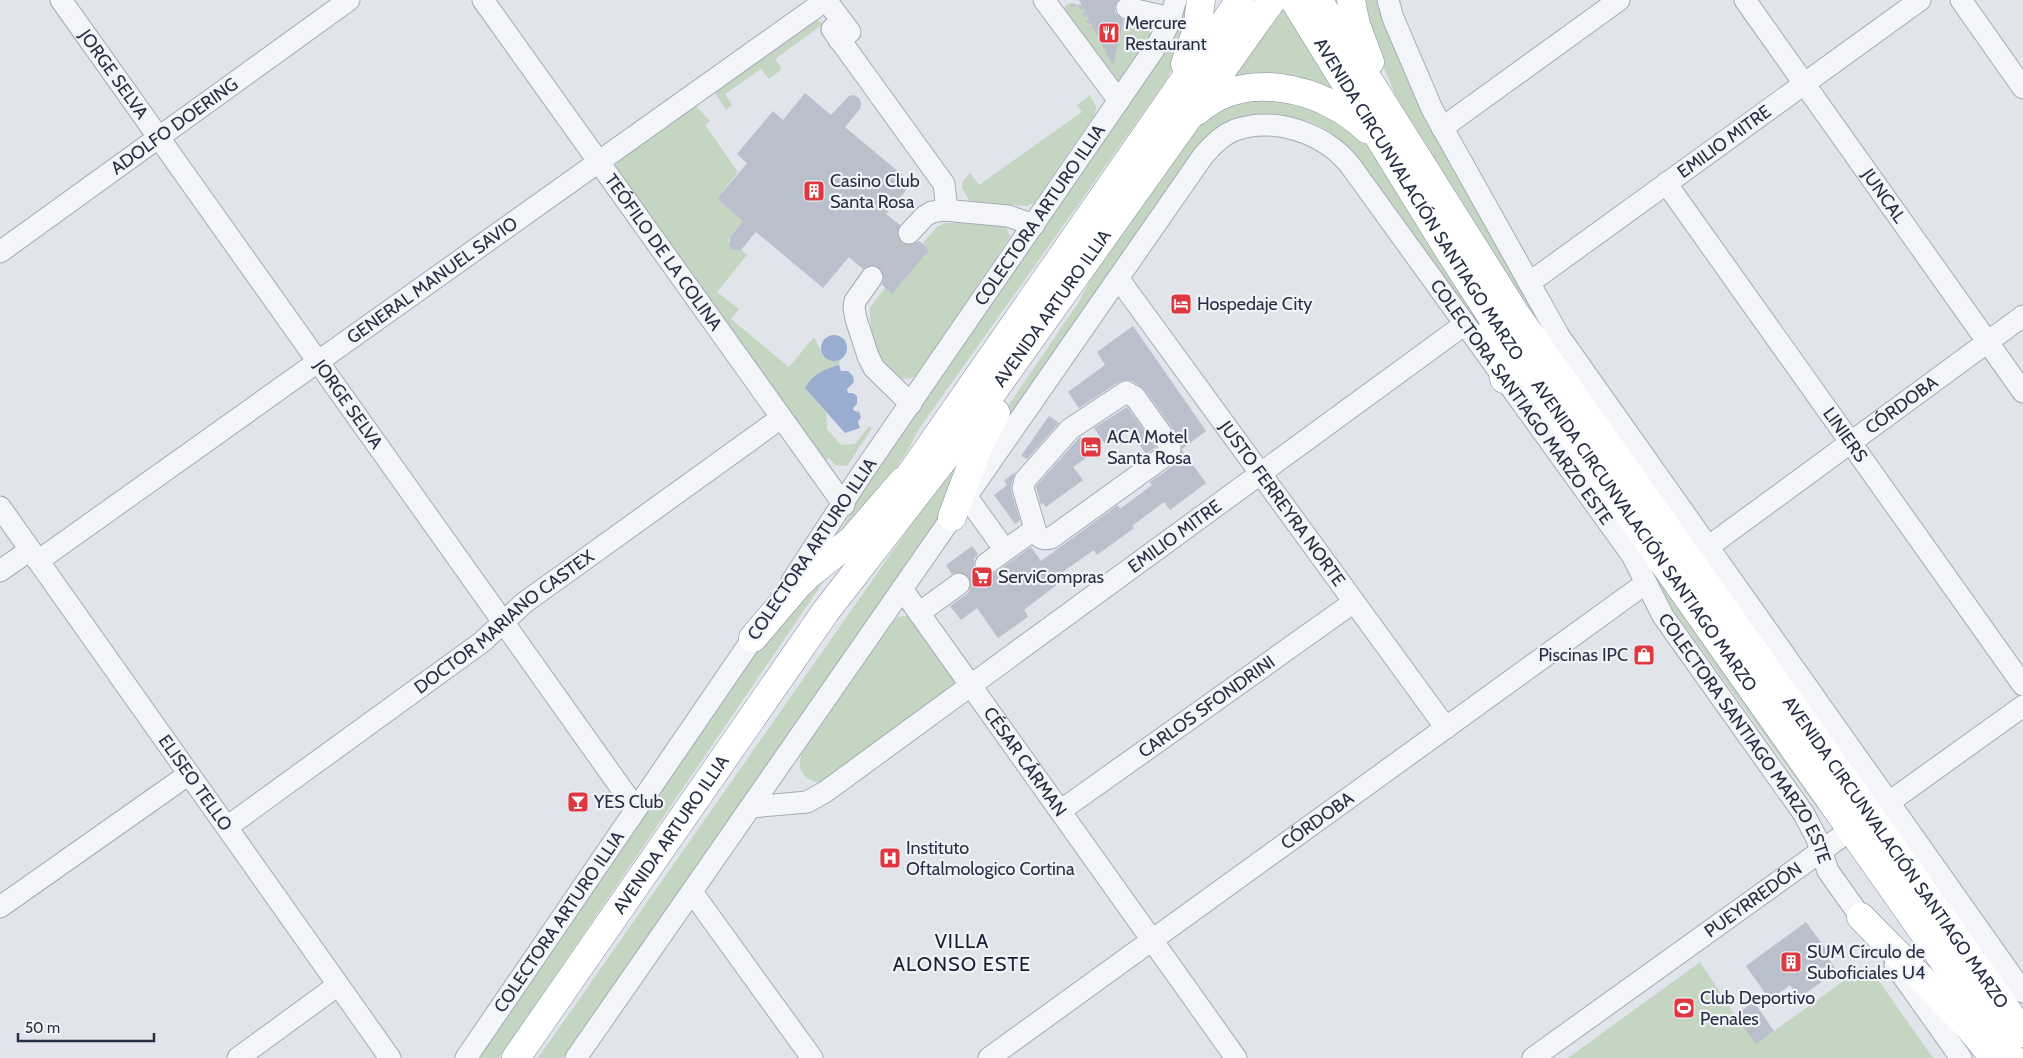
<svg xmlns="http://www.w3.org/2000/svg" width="2023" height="1058" viewBox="0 0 2023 1058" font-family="Cabin,sans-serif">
<rect width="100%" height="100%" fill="#e1e4eb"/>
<g fill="#c4d6c1">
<polygon points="1185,0 1192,0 1177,59 1165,82 919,429 907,452 856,526 818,560 845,523 869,479 1174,39 1182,23"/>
<polygon points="1362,0 1380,0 1552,341 1498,269 1397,99 1373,42"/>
<polygon points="1283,2 1343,97 1227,84"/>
<polygon points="1071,3 1082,5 1113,65 1126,14 1147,23 1150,31 1151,37 1118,84 1063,11 1066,5"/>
<polygon points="816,18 823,24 775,59 782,69 769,79 761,69 725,94 732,105 726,110 714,91"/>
<polygon points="1090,95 1096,107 1095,114 1034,203 1027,206 975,203 969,200 962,188 963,181 970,173 979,185 1082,112 1077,105"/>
<path d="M1249,100L1308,103L1365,138L1484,330L1489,342L1363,165C1324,113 1294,113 1234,121L990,445L1002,415L1078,303L1108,247L1182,140L1210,113Z"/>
<path d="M695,105L710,121L705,125L738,172L717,199L743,221L730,237L728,242L732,250H741L747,255L717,292L739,309L731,319L789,367L814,337L824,357L836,361L840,360L839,365C825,369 812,374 805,388L826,412L827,429L841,445L855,444L869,426L872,428L847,466L835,465L829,458L823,462L615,168L619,158Z"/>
<path d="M945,223H996L1006,227L1010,237L918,373C902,391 880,363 875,347C872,336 869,318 870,307L885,288L892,293L929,250L922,244L937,227Z"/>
<polygon points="967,445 939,518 930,535 563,1058 538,1058"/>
<polygon points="1638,552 1822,810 1817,808 1666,600"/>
<polygon points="841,556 499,1058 477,1058 792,600"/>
<path d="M904,616H909L954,680L953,684L825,782C806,785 795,770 802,753L893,622L898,617Z"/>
<polygon points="1700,962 1735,1015 1766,1037 1867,964 1933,1058 1568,1058"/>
</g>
<g fill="#98adcf">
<circle cx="834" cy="348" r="13"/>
<path d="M839,365L841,371H848L853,376L854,382L847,389L848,393H853L857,396V404L853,408L854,411L859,412L861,417L858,422L860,428L845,433L805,388C812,374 825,369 839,365Z"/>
</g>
<g fill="#babfcc">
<polygon points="1079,0 1118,0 1115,6 1115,12 1119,17 1124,20 1113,66"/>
<polygon points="805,93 831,115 849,96 854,95 859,98 861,103 860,109 845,127 912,183 886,214 900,225 897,236 901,242 907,245 912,245 919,241 929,250 892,294 882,285 884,279 883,271 880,267 874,265 867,266 863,269 849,257 823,288 756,232 741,250 732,250 729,245 730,237 743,221 717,199 747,163 737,154 773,111 783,120"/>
<polygon points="1133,326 1206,431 1182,449 1178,436 1145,390 1132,381 1125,380 1119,382 1079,408 1068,392 1105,365 1097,352"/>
<polygon points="1127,407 1156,447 1146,454 1128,428 1105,444 1094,428"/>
<polygon points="1049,416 1059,423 1027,459 1021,456"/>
<polygon points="1080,437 1098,450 1073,467 1083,480 1046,507 1043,503 1041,505 1036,486"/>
<polygon points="1182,450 1206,483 1170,510 1164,502 1132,526 1134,528 1097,555 1094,550 1054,578 1058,584 1024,610 1028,617 998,638 977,608 961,620 950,606 967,594 971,589 971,582 969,577 965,573 958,572 952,574 946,565 972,546 978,554 974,559 974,566 976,572 981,576 988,576 993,574 1031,547 1041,561 1118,505 1120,509 1152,485 1150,482 1177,463"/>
<polygon points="1015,472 1011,485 1011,491 1020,520 1015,524 994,495 1007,485 1004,481"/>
<polygon points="1806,922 1831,956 1828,958 1837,971 1799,998 1790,985 1770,1000 1746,966"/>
<polygon points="1754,1002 1774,1031 1756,1044 1735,1015"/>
</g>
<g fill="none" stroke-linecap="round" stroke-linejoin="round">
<g stroke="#bcc0ca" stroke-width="21" stroke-dasharray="21 11" stroke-linecap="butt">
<polyline points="1090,0 1127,8"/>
<polyline points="872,277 909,233"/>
<polyline points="959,584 986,564"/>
</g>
<g stroke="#a5aab6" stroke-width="23">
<g id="minor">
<path id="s1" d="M61,0L636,809"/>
<path id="s2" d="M483,0L844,505"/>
<polyline points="1044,0 1119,101"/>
<polyline points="1388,0 1393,18 1432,109 1559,336 2023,992"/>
<path id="s3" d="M1745,0L2023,392"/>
<polyline points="1961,0 2023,88"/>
<polyline points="1127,8 1171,18"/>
<polyline points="832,29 944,184 947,210"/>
<polyline points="1442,128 1619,0"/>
<path id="s4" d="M1666,183L2023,685"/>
<polyline points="909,233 925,216 932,212 944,210 1008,216 1034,225"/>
<path id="s5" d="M0,252L349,0"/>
<polyline points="872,277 855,301 854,308 856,319 868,356 874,368 911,404"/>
<path id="s6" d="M1118,278L1446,728"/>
<path id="s7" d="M1529,283L1920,0"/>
<path d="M1126,392L1135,397L1168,443L1170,448L1169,453L1051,538C1044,540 1039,538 1036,532L1023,488L1025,480L1070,429Z"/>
<polyline points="966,496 1005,550"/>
<path id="s8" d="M0,507L390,1058"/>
<path id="s9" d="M1708,547L2023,316"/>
<path id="s10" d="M38,561L826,0L850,32L839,40"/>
<polyline points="986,564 1035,529"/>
<polyline points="0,571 30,550"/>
<path id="s11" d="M792,581L863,472L1159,42L1167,27L1176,0"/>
<path id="s12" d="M902,589L1236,1058"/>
<polyline points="919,613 959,584"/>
<path id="s13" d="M751,807L807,802L825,792L1465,324"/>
<path id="s14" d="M1060,811L1354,602"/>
<path id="s15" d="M227,827L482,642L524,603L781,418"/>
<polyline points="692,892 812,1058"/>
<polyline points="0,907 189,774"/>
<polyline points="1895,965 1961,1058"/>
<polyline points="238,1058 338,985"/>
<path id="s16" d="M466,1058L762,625"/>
<path id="s17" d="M576,1058L1203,156C1212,145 1222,135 1235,130C1275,116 1324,133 1350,165L1632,555L1663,616L1804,814L1817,839L1828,871L1870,930"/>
<path id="s18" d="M989,1058L1646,583"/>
<path id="s19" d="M1533,1058L2023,706"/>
</g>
</g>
<g stroke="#868fa4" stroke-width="29">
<g id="highway">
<path id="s20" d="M1294,0L1451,254L1510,345L2012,1058"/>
<path id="s21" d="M1318,0L1515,313L2023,1033"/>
<polyline points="1351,0 1356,25 1370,62"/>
<polyline points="1185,64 1197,29 1201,0"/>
<path d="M1197,111C1246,68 1324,88 1367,129"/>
<polyline points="1491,332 1499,351 1504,379"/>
<polyline points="894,498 1240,0"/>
<polyline points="952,517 979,445 996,413"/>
<polyline points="753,638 798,585 808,575 852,540 903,481"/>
<polyline points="1861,917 1969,1027 1986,1048"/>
<path id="s22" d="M516,1058L826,611L957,442L1272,0"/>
</g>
</g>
<g stroke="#bfc2ca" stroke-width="3" stroke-dasharray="4 4" stroke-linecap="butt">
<polyline points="1071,5 1083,7"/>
<polyline points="1080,6 1092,29"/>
</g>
<use href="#minor" stroke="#f4f5f9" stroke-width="21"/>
<use href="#highway" stroke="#fff" stroke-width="28"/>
</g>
<defs>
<g id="restaurant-square" transform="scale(1.125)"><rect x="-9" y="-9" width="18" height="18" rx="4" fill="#de3841" stroke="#f1f3f8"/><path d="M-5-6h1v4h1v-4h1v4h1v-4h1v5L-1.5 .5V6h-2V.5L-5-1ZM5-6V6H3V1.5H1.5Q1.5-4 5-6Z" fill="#fff"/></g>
<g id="building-square" transform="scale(1.125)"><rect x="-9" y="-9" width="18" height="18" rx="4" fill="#de3841" stroke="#f1f3f8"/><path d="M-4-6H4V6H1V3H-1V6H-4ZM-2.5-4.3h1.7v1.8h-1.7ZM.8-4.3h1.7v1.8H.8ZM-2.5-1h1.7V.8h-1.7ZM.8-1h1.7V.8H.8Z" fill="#fff"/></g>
<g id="hotel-square" transform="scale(1.125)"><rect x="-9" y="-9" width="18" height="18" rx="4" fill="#de3841" stroke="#f1f3f8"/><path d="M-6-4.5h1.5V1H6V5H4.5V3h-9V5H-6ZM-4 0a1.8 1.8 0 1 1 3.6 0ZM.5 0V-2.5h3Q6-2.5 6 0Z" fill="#fff"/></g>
<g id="supermarket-square" transform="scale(1.125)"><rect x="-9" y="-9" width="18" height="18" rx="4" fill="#de3841" stroke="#f1f3f8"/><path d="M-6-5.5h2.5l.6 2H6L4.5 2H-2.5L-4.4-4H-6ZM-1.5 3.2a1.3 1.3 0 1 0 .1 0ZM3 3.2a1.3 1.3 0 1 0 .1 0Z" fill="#fff"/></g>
<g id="shop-square" transform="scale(1.125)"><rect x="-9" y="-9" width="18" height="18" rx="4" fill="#de3841" stroke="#f1f3f8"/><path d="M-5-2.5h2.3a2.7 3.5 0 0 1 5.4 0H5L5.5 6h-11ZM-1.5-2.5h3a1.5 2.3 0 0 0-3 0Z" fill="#fff"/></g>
<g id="bar-square" transform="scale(1.125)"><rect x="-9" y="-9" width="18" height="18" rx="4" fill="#de3841" stroke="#f1f3f8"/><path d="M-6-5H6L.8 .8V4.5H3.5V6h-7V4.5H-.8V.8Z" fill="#fff"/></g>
<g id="hospital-square" transform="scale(1.125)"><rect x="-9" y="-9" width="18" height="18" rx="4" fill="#de3841" stroke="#f1f3f8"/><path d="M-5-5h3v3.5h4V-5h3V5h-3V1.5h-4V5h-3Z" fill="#fff"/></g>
<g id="stadium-square" transform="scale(1.125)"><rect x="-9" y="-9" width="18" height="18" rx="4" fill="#de3841" stroke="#f1f3f8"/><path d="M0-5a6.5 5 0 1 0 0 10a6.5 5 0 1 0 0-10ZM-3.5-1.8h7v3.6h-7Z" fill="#fff"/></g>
</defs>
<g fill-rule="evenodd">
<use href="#restaurant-square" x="1109" y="33"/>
<use href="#building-square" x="814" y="191"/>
<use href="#hotel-square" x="1181" y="304"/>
<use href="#hotel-square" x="1091" y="447"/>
<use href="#supermarket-square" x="982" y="577"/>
<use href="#shop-square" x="1644" y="655"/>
<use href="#bar-square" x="578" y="802"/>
<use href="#hospital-square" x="890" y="858"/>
<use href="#building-square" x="1791" y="962"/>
<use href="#stadium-square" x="1684" y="1008"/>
</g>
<g text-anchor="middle" stroke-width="4.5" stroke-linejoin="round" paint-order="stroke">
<g font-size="18" fill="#272f45" stroke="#f1f3f8" text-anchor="start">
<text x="1125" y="29">Mercure<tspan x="1125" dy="21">Restaurant</tspan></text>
<text x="830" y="187">Casino Club<tspan x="830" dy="21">Santa Rosa</tspan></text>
<text x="1197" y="310">Hospedaje City</text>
<text x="1107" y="443">ACA Motel<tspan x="1107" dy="21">Santa Rosa</tspan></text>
<text x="998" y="583">ServiCompras</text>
<text x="1628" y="661" text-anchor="end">Piscinas IPC</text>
<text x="594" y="808">YES Club</text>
<text x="906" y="854">Instituto<tspan x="906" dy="21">Oftalmologico Cortina</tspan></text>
<text x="1807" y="958">SUM Círculo de<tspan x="1807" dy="21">Suboficiales U4</tspan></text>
<text x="1700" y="1004">Club Deportivo<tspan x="1700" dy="21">Penales</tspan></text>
</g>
<g font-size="18" fill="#272f45" stroke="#f1f3f8">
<text dy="6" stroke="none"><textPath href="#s1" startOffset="91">JORGE SELVA</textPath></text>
<text dy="6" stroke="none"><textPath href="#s5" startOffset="215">ADOLFO DOERING</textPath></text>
<text dy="6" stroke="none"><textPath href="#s7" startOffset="241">EMILIO MITRE</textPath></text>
<text dy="6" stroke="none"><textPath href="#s3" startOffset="240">JUNCAL</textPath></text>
<text dy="6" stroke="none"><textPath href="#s20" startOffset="235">AVENIDA CIRCUNVALACIÓN SANTIAGO MARZO</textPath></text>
<text dy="6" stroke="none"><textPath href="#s11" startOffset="442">COLECTORA ARTURO ILLIA</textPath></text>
<text dy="6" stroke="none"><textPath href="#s2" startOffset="310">TEÓFILO DE LA COLINA</textPath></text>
<text dy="6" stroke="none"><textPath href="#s10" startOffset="484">GENERAL MANUEL SAVIO</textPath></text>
<text dy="6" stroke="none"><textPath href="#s22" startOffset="922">AVENIDA ARTURO ILLIA</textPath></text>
<text dy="6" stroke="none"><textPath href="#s17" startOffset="1560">COLECTORA SANTIAGO MARZO ESTE</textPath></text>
<text dy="6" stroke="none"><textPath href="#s1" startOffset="496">JORGE SELVA</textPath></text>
<text dy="6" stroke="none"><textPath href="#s9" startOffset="240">CÓRDOBA</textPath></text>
<text dy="6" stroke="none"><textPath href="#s4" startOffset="309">LINIERS</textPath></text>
<text dy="6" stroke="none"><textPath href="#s6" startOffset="279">JUSTO FERREYRA NORTE</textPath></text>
<text dy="6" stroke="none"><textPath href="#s20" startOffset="640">AVENIDA CIRCUNVALACIÓN SANTIAGO MARZO</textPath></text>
<text dy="6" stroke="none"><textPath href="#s13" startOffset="510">EMILIO MITRE</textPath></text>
<text transform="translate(812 549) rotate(-56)" y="6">COLECTORA ARTURO ILLIA</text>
<text dy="6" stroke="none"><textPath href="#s15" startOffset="345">DOCTOR MARIANO CASTEX</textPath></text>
<text dy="6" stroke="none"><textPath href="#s14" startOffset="180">CARLOS SFONDRINI</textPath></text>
<text dy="6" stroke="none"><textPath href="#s17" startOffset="1965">COLECTORA SANTIAGO MARZO ESTE</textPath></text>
<text dy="6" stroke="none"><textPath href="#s12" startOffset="212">CÉSAR CÁRMAN</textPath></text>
<text dy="6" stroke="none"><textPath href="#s8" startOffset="338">ELISEO TELLO</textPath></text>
<text dy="6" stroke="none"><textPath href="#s18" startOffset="405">CÓRDOBA</textPath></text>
<text dy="6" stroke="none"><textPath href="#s22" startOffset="272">AVENIDA ARTURO ILLIA</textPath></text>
<text dy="6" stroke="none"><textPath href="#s21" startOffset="1030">AVENIDA CIRCUNVALACIÓN SANTIAGO MARZO</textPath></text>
<text dy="6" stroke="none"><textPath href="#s19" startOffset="271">PUEYRREDÓN</textPath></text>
<text dy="6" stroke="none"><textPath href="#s16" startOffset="165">COLECTORA ARTURO ILLIA</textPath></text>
</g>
<g font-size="20" letter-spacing="1" fill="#192036" stroke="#f1f3f8">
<text x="962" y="948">VILLA<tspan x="962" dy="23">ALONSO ESTE</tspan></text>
</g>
</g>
<path d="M18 1033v8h136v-8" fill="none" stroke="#272f45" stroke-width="2.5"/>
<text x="25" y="1033" font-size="15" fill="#272f45" stroke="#f1f3f8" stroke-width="4" paint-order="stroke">50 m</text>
</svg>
